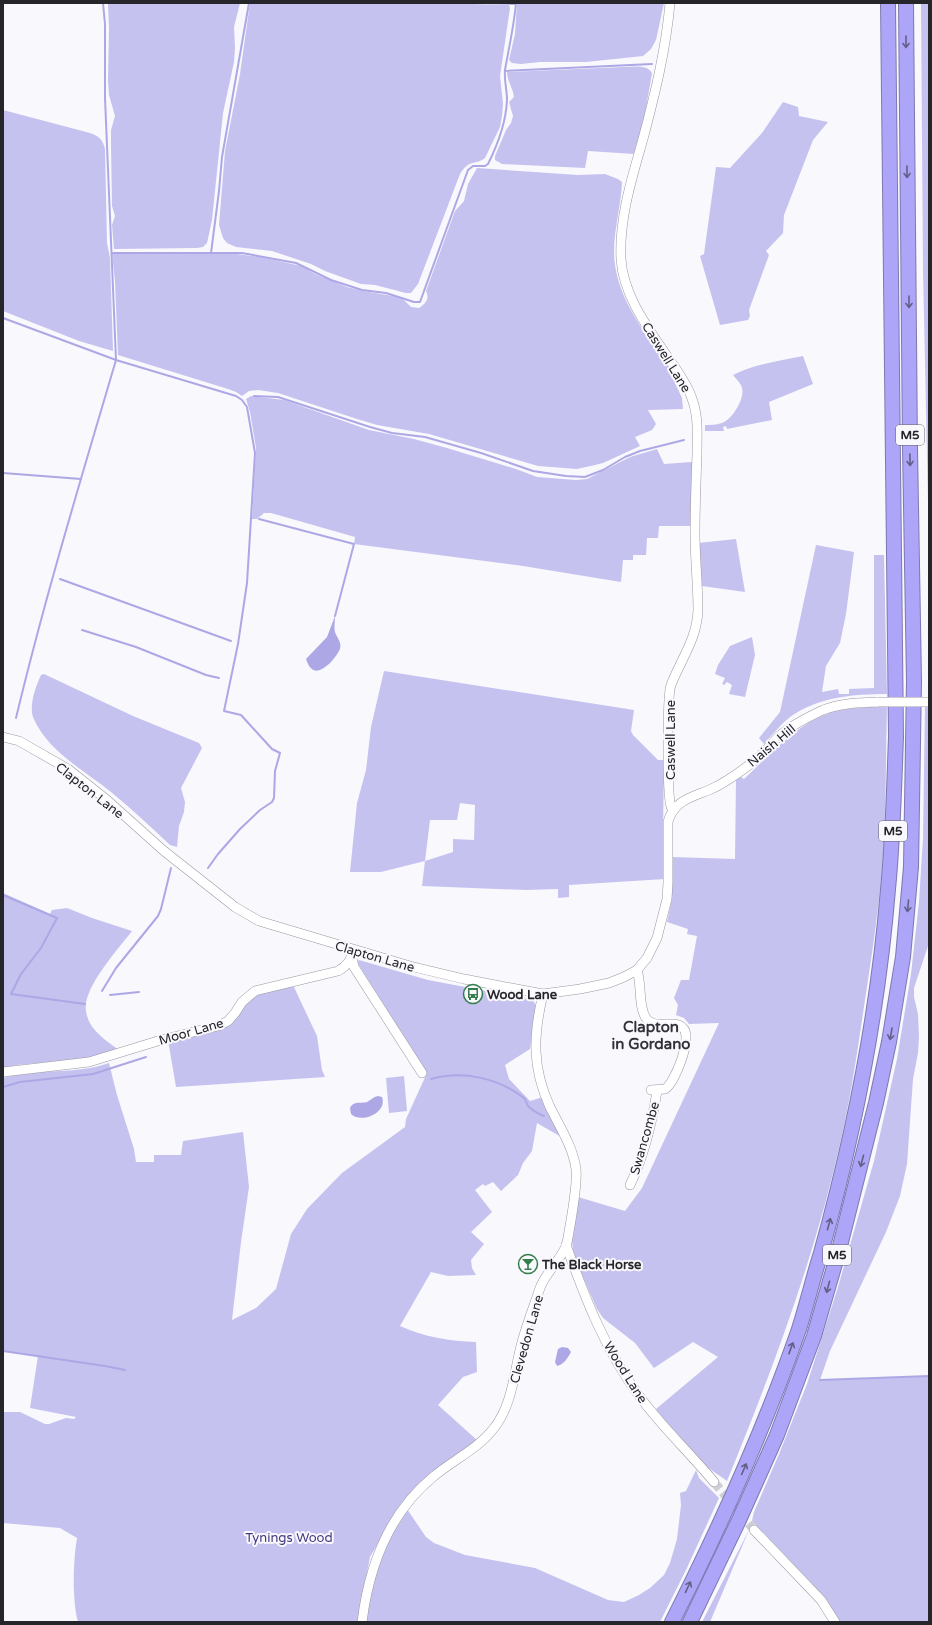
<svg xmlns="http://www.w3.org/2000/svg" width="932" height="1625" viewBox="0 0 932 1625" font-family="'Varela Round',sans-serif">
<rect width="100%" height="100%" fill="#f8f8fd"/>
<g fill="#c5c2f0" fill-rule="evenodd">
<polygon points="108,3 240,3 234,27 235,48 234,62 223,113 212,220 207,243 203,247 197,248 114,249 112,225 115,216 112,206 111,145 111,130 115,116 109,95 108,80 109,29"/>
<path d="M250,3H438L509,5L510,8L500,76L503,104L502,116L500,127L485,158C475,166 470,158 460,174L418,284L411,293H406L375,285L361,284L325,271L311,264L272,251L236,247L227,243L223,238L219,225L225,151L240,74Z"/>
<polygon points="517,3 664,3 656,40 651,49 643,56 586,62 540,62 521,64 512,63 509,60 515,34"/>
<polygon points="921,3 929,3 929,548 923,271"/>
<path d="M624,67C633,67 647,64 652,73L644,120L634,154L588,151L585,168L502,164L495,160V156L506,130L511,123L513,116L509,102L514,97C513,88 507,81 507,72Z"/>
<polygon points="783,102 798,107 799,116 828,122 813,140 784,215 783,233 766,251 769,255 749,310 750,316 748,320 720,325 700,256 704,254 716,167 730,168 762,133"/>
<path d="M3,110L90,133C99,136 103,140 105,149L107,243L110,258L113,351L79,341L3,311Z"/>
<path d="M477,168L578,175L605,174L618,179L622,182C621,209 611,238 615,265C621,307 652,342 676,376L675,383L682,398L683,409L648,410L656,424L652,430L635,437L640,446L603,463L595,465L577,469L538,466L429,434L377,425L357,419L278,393L258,390L249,391L242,396L236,392L228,389L118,355L115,281L112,253L237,254L261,257L301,266L315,274L347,287L363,291L393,296L404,300L411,307L419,308C425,304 430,299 426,291L455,211L464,201L468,184Z"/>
<path d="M803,356L813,384L769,402L772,420L727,429L726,426L723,427L724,431H705V425C711,425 718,425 724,422C733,418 745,398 742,388C741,383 736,379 733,375C755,364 779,361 803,356Z"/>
<polygon points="251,396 284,400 369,430 414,439 447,448 516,469 537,477 576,480 587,479 630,457 657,449 664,464 692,462 693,526 659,526 658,538 647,538 646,555 633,555 633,560 623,560 621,582 523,566 354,544 355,537 271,513 264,513 257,519 252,519 256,448 250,412 246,399"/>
<polygon points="736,539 745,592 702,586 698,543"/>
<path d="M816,545L854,552L846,614L840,643L826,666L822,692L838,689L839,694H849V689L874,688V555H884L887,694C853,694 818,697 790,717C780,725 772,735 764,744L759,738L780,712Z"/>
<polygon points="752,637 755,655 745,697 729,694 732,685 727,682 724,685 722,684 725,678 715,674 718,665 730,646"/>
<path d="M384,671L634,710L631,731L633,735L658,760H664L663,834L665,879L569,885V897L558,898V889L526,890L422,886L425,861L381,872H350L357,803L366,770L371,727ZM460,803L475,805L474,840L453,839V852L425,861L430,820H457Z"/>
<path d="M44,674L133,716L199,743L202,748L181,788L185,802L184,812L179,826L177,847L170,845C151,827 132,809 111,792C84,770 47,751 33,717C29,704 36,686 41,675Z"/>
<path d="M887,705C886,749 886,794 884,838C881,896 872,955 863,1013C857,1054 851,1095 842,1135C816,1254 773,1369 727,1481C721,1476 713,1472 707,1467C689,1451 670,1428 656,1409L718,1357L693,1342L654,1368L635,1343L603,1318L597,1309L575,1259L573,1250L572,1241L578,1197L625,1211L642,1188L719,1023L689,1024L684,1018L676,1015L678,1005L674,998L681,980H689L697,936L687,934L688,929L667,922L672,899V857L735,859L736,779L741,777L744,779C770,755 794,726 829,713C847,707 868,708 887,705Z"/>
<polygon points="925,705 929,706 929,943 914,988 914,997 918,1014 919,1037 918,1053 913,1079 907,1164 900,1196 886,1232 830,1351 820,1380 929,1376 929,1622 840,1622 824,1596 752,1521 754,1512 779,1454 807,1384 838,1287 874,1161 897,1059 911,974 919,902 923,839"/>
<path d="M3,893L50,914L52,910L67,908L92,918L132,931C118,949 82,989 86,1011C88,1029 105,1040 119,1050L92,1058L17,1065L3,1068Z"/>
<path d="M359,960L428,980L533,1000L536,1006L530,1049L505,1065L509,1079L530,1101L543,1097L563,1138L537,1123L532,1151L523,1163L518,1175L501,1191L493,1182L485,1186L483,1184L475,1190L492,1212L471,1232L484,1244L471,1260L472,1268L476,1275L448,1276L431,1272L400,1326C424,1337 450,1341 476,1342L477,1372L463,1377L438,1405L478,1441L400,1506L370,1557L358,1622H78C72,1599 73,1562 77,1538L60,1528L3,1523V1412H20L45,1424H49L66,1418L74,1419L76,1417L30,1408L38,1356L3,1351V1078C38,1068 75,1075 109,1063L117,1095L134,1149L136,1162H154V1155H181L183,1141L243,1132L249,1187L241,1242L232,1320L256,1308L276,1289L291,1234L307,1209L342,1173L405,1127L406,1119L427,1073L357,962Z"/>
<polygon points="293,985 317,1036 322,1070 325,1077 176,1087 168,1040 223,1029 229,1025 252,996"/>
<polygon points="404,1076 407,1111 389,1113 386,1078"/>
<polygon points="696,1470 699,1478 719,1498 686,1570 660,1622 365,1622 375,1573 382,1551 407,1509 426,1537 434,1543 465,1555 535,1568 608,1600 624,1602 639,1595 650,1588 664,1575 670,1563 677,1539 681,1505 680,1493 686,1491"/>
<polygon points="749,1530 710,1622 702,1622"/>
</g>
<g fill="#ada8e5">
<path d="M335,616C335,621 334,628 335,632C337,638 342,642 340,649C338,654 334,658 331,662C320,673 311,675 306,659L327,637Z"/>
<path d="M378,1096L382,1097C388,1113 361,1124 351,1114L350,1108C354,1100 360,1104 367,1102C371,1100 373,1097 378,1096Z"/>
<path d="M562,1347L568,1348L571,1352C568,1358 563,1365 557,1366L555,1362L558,1349Z"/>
</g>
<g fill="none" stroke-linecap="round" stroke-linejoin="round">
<g stroke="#ada8e5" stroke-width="2">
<polyline points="103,3 105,24 105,98 116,360 236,396 242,400 247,407 255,453 247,583 238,644 224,711 241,715 272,749 280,753 275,771 274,798 272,802 260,810 240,829 218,854 208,868"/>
<polyline points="486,3 516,4"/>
<polyline points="505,71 652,64"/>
<path d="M113,253H242L296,263L331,280L362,290L386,293L414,302H420L468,170L473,166H485L488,164C498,144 506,123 507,100C507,90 504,80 505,70C509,47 514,26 516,3"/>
<polyline points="211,253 219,191 222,157 249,3"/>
<path d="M3,318L116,360C81,479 45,597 16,718"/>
<polyline points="254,396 278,397 370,427 392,433 425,437 481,453 533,471 566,476 585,477 603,470 625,457 640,451 684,440"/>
<polyline points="3,473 81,479"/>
<polyline points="259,519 354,544 335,616"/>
<polyline points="60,579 231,641"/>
<polyline points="82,630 136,647 206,675 219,678"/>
<polyline points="3,895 57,918 41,948 21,974 11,994 85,1004"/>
<polyline points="102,991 116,968 158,916 161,909 171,868"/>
<polyline points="110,995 139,992"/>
<path d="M431,1079C463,1070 498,1078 524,1098C527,1101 526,1103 528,1106C532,1110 539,1114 544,1116"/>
<polyline points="3,1087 20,1082 93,1074 146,1057"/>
<polyline points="3,1351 105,1366 125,1370"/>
<polyline points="820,1380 929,1376"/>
</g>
<polyline stroke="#ceced3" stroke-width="9" stroke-dasharray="9 4.5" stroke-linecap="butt" points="714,1482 754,1530"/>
<g stroke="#9998a1" stroke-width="10">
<g id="minor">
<path d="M670,3C666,49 655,94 643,139C632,178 619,218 621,259C623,295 648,328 667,356C676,369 686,382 691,396C699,415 697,435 697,454C696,481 695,507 695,534C695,559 698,585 698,610C697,639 681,659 671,685C667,695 667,796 671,806C671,808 673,809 674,810"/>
<path d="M3,737L19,741L68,769L107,800L164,851L235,907L259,921L410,966L464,979L543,994L580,989L609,983L624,977L637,970L647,958L657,938L667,899L668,883V822C673,801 692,797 709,790C726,783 743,770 758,758C765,752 772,743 779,736C792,725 808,717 823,710C840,703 860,703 878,702"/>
<polyline points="352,958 354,967 422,1073"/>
<path d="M637,970C642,984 638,1007 646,1018C655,1031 674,1018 683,1028C693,1037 675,1083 665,1089L651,1090"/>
<path d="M3,1072L89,1062L161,1040L218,1026L228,1021L235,1013L242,1002L255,991L338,971C347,966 352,960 353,950"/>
<path d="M630,1185C644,1156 652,1123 657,1091"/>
<path d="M566,1245C585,1298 606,1352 640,1397C662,1427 690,1453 714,1482"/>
<polyline points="754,1530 821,1600 835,1622"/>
<path d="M362,1622C369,1566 388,1514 433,1477C453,1460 478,1449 494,1428C513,1404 514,1371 522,1342C527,1324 534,1306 540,1288C545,1273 563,1258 567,1243C570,1226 578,1185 576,1169C573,1147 560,1127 550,1107C532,1068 533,1036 543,994"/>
</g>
</g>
<g stroke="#7e78b0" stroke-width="16">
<g id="highway">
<path d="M672,1622C720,1527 764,1430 799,1329C807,1304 813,1278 821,1253C854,1134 878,1013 888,889C893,839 894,788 896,737L888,3"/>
<polyline points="690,1622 739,1520 777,1435 814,1336 839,1250 876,1103 889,1042 903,957 911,867 914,681 910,448 906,3"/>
</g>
</g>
<use href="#minor" stroke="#fff" stroke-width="9"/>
<use href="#highway" stroke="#ada5f8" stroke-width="14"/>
<g stroke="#9998a1" stroke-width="10" stroke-linecap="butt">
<polyline id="minor-bridge" points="878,702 929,702"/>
</g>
<use href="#minor-bridge" stroke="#fff" stroke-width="9"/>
</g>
<defs><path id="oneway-shaft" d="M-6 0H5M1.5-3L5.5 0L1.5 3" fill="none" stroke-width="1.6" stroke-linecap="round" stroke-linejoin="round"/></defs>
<g stroke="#635f86">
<use href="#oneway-shaft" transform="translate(906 42) rotate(90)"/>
<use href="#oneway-shaft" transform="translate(907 172) rotate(89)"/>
<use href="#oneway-shaft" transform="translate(909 302) rotate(90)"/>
<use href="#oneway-shaft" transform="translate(910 460) rotate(89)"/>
<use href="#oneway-shaft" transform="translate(908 906) rotate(95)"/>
<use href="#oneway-shaft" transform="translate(891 1034) rotate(100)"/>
<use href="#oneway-shaft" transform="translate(862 1161) rotate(105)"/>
<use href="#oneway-shaft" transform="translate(829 1224) rotate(-75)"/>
<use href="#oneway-shaft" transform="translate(828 1287) rotate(105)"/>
<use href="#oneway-shaft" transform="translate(791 1348) rotate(-70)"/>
<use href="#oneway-shaft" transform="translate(744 1469) rotate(-67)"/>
<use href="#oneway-shaft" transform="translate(688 1587) rotate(-65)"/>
</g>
<defs>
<g id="bus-ring" transform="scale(1)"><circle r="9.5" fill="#f8f8fd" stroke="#347e4c" stroke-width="1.5"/><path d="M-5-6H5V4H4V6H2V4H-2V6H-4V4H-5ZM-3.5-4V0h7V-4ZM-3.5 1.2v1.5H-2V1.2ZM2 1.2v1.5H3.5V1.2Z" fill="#347e4c"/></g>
<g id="bar-ring" transform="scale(1)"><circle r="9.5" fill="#f8f8fd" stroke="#347e4c" stroke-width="1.5"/><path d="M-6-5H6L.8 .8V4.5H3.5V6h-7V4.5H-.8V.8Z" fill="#347e4c"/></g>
</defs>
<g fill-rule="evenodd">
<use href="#bus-ring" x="473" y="994"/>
<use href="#bar-ring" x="528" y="1264"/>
</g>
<g text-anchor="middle" stroke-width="4" stroke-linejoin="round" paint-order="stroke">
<g fill="#f8f8fd" stroke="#656469" stroke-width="1">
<rect x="896" y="425" width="28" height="20" rx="3"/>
<rect x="879" y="821" width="28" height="20" rx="3"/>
<rect x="823" y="1245" width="28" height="20" rx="3"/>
</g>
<g font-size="12" font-weight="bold" fill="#262529">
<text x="910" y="439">M5</text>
<text x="893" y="835">M5</text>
<text x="837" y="1259">M5</text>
</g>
<g font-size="13" fill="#262529" stroke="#f8f8fd">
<text transform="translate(667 357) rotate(58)" y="5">Caswell Lane</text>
<text transform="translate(670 740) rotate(-90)" y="5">Caswell Lane</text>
<text transform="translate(771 745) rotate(-40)" y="5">Naish Hill</text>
<text transform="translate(90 790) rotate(38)" y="5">Clapton Lane</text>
<text transform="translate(375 956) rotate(16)" y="5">Clapton Lane</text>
<text transform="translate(191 1031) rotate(-16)" y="5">Moor Lane</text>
<text transform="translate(644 1138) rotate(-74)" y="5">Swancombe</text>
<text transform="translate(526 1339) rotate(-74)" y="5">Clevedon Lane</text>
<text transform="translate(626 1372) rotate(58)" y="5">Wood Lane</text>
</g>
<g font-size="13" font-weight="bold" fill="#262529" stroke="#f8f8fd" text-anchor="start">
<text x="487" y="999">Wood Lane</text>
<text x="542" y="1269">The Black Horse</text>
</g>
<g font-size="13" fill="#453981" stroke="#f8f8fd">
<text x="289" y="1542">Tynings Wood</text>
</g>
<g font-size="15" font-weight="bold" fill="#313138" stroke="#f8f8fd">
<text x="651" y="1032">Clapton<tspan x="651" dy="17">in Gordano</tspan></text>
</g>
</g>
<rect width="932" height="1625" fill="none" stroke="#262529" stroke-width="8"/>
</svg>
